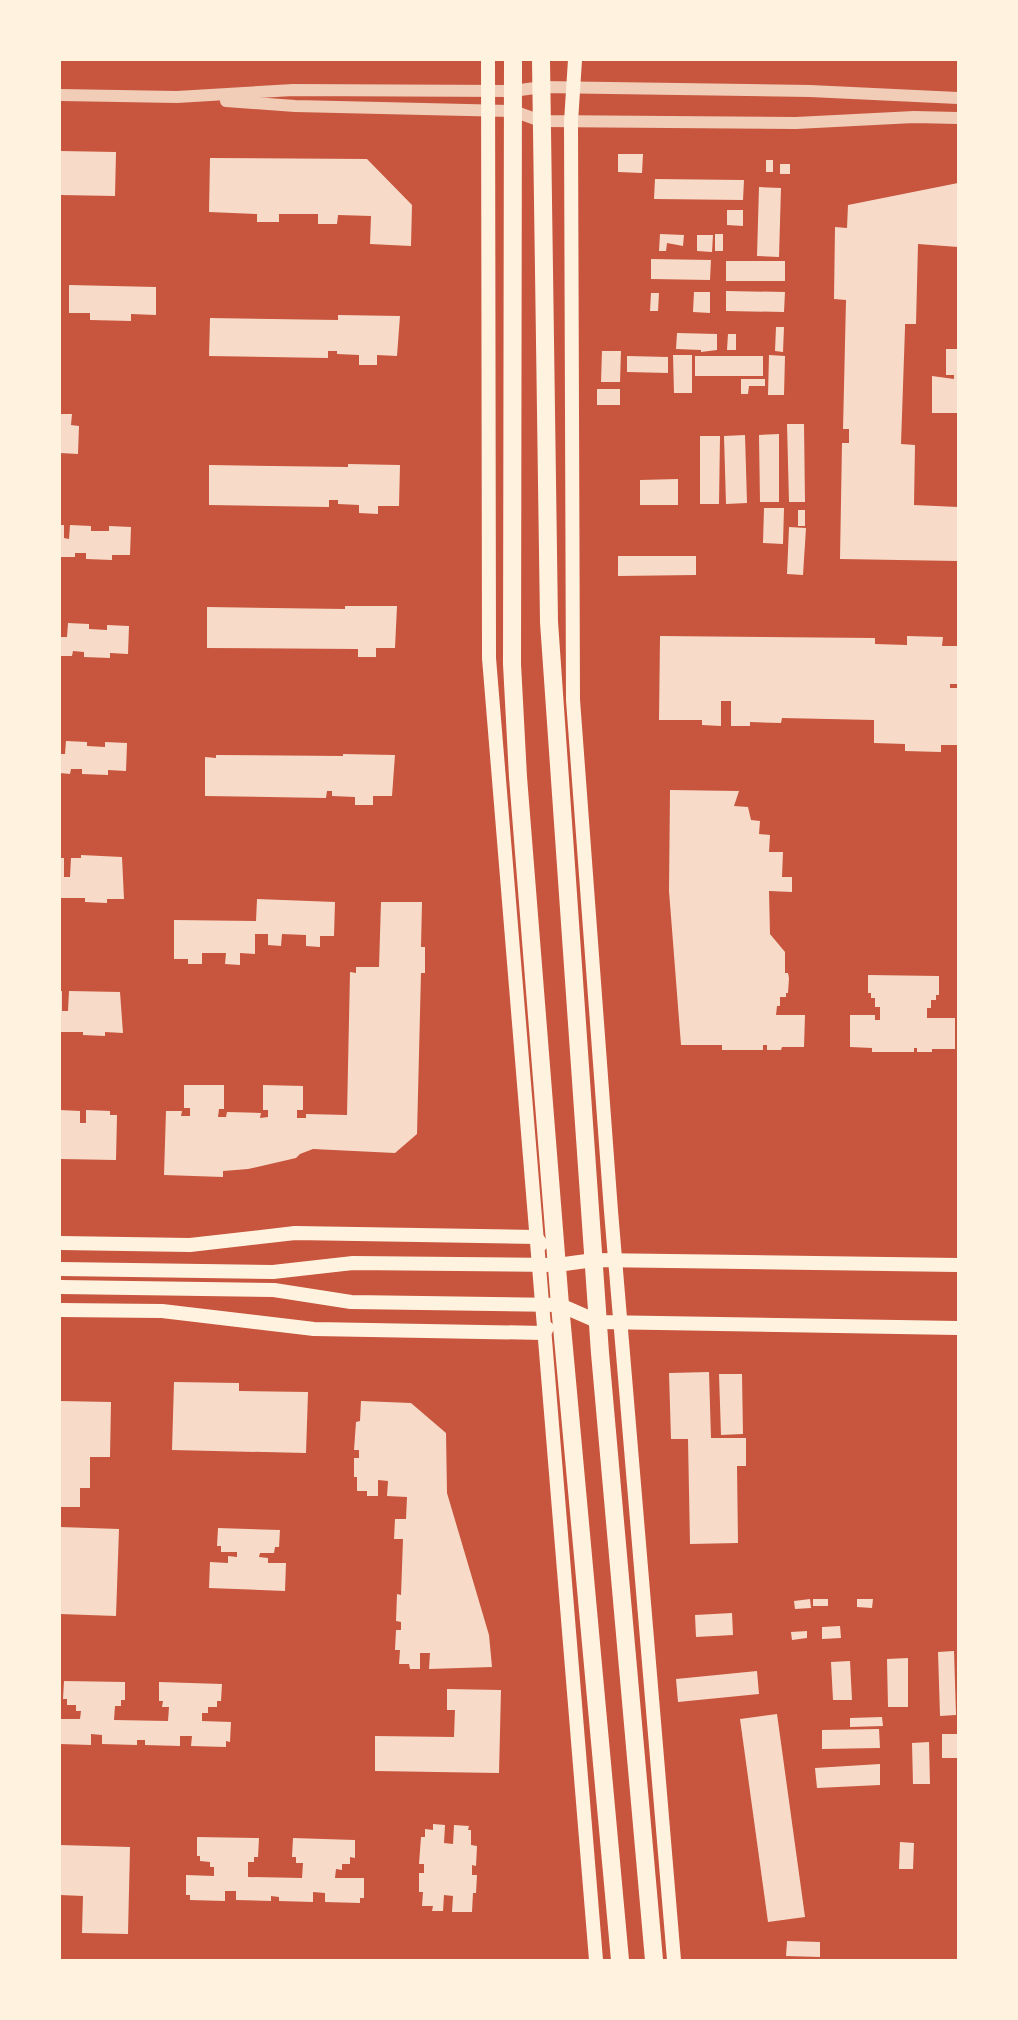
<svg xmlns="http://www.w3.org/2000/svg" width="1018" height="2020" viewBox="0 0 1018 2020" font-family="'PT Sans',sans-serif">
<rect width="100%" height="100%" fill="#c8553d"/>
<g fill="#f7dbc8">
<polygon points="60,151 116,152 115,196 60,195"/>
<polygon points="618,154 643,154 642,173 618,172"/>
<polygon points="210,158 367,159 412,205 411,246 370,244 371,216 338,215 337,224 318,224 318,214 279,214 279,222 257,222 257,214 209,212"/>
<rect x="766" y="160" width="7" height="12"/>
<rect x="780" y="164" width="10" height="10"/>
<polygon points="655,179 744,180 743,200 654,199"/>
<polygon points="958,183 958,247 918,244 916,324 905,324 905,328 901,444 915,445 914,505 958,507 958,561 840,559 842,443 849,443 849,429 843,429 846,300 834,299 835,227 847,228 848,205"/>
<polygon points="759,187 781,188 779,257 757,256"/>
<polygon points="727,210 743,210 743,226 727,225"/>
<polygon points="660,234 684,235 683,246 667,243 666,251 659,251"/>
<rect x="715" y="234" width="8" height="17"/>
<polygon points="697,235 713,235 712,252 697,251"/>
<polygon points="651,259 711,260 710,280 651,279"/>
<rect x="726" y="261" width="59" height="20"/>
<polygon points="69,285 156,287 156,315 131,314 131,321 90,320 90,313 69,313"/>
<polygon points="726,291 785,292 784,312 726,311"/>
<polygon points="694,292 710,292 710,313 693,312"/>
<polygon points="651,293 659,293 658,311 650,311"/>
<polygon points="338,315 400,316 397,356 377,355 377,365 359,365 359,355 337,354 337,351 328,351 328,358 209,356 210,318 338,320"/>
<polygon points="776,327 784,327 783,352 775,351"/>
<polygon points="677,333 717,334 717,350 701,352 701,350 676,349"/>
<polygon points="728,334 736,334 736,350 727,350"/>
<polygon points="946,349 958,349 958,413 932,413 932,376 954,379 954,375 946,375"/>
<polygon points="602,351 621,351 620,382 601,382"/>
<polygon points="673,355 692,355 692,393 674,393"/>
<polygon points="769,355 785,356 784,395 768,395"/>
<polygon points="627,356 668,357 668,373 627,372"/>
<rect x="695" y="356" width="68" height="20"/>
<polygon points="741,379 765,379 765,386 749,386 748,394 741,394"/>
<rect x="597" y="389" width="23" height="16"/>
<polygon points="60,414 72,414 71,425 79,426 78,454 60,453"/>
<polygon points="787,424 804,424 805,502 789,502"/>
<polygon points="779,434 779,502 760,502 759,435"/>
<polygon points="745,435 747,503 726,504 724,436"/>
<polygon points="700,436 720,436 719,504 700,504"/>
<polygon points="348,464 400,465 399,506 378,506 378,514 359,513 359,505 338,504 338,500 329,500 329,507 209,505 209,465 348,467"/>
<polygon points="678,479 678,505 640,505 640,480"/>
<polygon points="764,508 784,508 783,544 763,543"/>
<rect x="798" y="510" width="7" height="16"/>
<polygon points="60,525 64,525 64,538 69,539 70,525 91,526 91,531 109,531 109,526 131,527 130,555 112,555 112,560 86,559 86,553 75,553 75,557 60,557"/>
<polygon points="789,527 806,528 803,575 787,574"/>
<polygon points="618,556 696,556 696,575 618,576"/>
<polygon points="345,606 397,606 395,648 376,648 376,657 358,657 358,649 207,648 207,607 345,609"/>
<polygon points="68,623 89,624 89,629 107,630 107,625 129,626 128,654 110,653 110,658 84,657 84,652 73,651 72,656 60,656 60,637 67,637"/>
<polygon points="660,636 875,638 875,644 907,645 907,636 943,637 942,646 958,646 958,684 950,684 950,688 958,688 958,745 941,745 941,752 905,751 905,744 874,743 874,720 782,718 781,723 750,722 750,726 731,726 731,701 721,701 721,726 702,725 702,720 659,720"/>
<polygon points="66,741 87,742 87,746 105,747 105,742 127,743 126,771 108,770 108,775 82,774 82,769 71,769 70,774 60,773 60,754 65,754"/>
<polygon points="343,754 395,755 392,796 373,796 373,805 355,805 355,797 332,796 332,791 327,791 326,798 205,796 205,757 216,758 216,755 343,756"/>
<polygon points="670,790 739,791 734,806 748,807 751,820 760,821 759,834 770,835 769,852 783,852 782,877 792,877 792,892 769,891 770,934 785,952 785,973 788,973 789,978 788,993 786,993 786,997 780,997 780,1006 777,1006 776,1015 805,1015 804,1047 782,1047 781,1050 767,1050 767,1045 763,1045 763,1050 722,1050 722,1045 681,1045 669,891"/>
<polygon points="81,855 122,857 124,899 107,899 107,903 85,902 85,898 60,898 60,858 64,858 64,877 70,877 71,858 81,858"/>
<polygon points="257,899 335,902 334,936 320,936 320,947 306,946 306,935 282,934 281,946 268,945 268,934 255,934 255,954 240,953 240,965 225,964 226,953 202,953 202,964 188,964 188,959 174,959 174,920 256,921"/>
<polygon points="381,902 422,902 421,947 425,947 425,973 421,973 417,1134 395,1153 313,1149 300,1154 296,1158 248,1169 223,1171 223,1177 164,1175 166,1111 182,1111 181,1116 190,1116 190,1108 184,1108 184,1085 224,1085 224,1109 219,1109 218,1117 226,1117 227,1112 261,1113 260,1118 268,1117 268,1110 263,1110 263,1085 303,1086 303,1110 297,1110 297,1118 306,1118 306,1114 347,1115 350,972 356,973 356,967 379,967"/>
<polygon points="868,975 939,976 939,995 936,995 936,1000 931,1000 931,1008 927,1008 927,1018 955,1018 955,1049 932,1049 932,1052 917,1052 917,1048 914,1048 914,1052 872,1052 872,1048 850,1047 850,1015 875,1015 875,1020 880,1020 880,1007 875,1007 875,998 871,998 871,993 868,993"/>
<polygon points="60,991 62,991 62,1011 68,1011 69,991 120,992 123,1033 105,1032 105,1036 83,1035 83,1032 60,1032"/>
<polygon points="60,1110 80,1111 80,1123 86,1123 86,1110 110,1111 110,1115 117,1115 116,1160 60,1159"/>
<polygon points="709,1372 711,1438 746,1438 746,1466 737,1466 738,1543 690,1544 688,1439 671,1439 669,1373"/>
<polygon points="719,1374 742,1374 743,1434 721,1435"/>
<polygon points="174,1382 239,1383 239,1391 308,1392 306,1453 172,1450"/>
<polygon points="60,1401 111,1402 110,1457 90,1457 90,1488 80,1488 80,1507 60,1507"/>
<polygon points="361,1401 411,1403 446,1433 447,1493 489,1635 492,1667 429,1669 430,1653 420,1653 420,1669 410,1669 409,1664 399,1664 400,1650 395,1650 396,1630 401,1630 401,1622 396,1621 397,1594 401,1595 403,1539 394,1539 395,1519 406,1519 407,1497 387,1496 388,1481 378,1480 378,1496 367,1496 367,1491 357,1491 357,1477 354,1477 354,1458 359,1458 359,1450 354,1450 356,1422 360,1421"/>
<polygon points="60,1527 119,1529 116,1616 60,1614"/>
<polygon points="218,1528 280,1530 279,1547 275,1547 274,1553 260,1553 259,1557 268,1558 268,1563 286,1563 285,1591 209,1588 210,1562 228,1563 228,1556 237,1557 237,1552 221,1552 221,1546 217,1546"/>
<polygon points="810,1599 811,1608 795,1609 794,1601"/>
<rect x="813" y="1599" width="15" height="7"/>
<polygon points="857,1599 873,1599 872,1608 857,1607"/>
<polygon points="732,1613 733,1635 696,1637 695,1615"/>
<polygon points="840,1626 841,1638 822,1639 822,1627"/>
<polygon points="807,1631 807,1638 792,1640 791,1632"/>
<polygon points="954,1651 956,1715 940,1716 938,1652"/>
<polygon points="908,1658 908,1707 888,1707 887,1659"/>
<polygon points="850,1661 852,1700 833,1700 831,1662"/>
<polygon points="757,1671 759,1694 678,1702 676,1679"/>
<polygon points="64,1681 125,1682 125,1700 121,1700 121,1706 115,1706 114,1720 168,1721 169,1707 162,1707 163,1701 159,1701 159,1682 222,1684 221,1701 217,1701 217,1707 208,1707 208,1713 202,1713 202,1721 231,1722 230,1742 226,1741 226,1747 191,1746 192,1736 180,1736 180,1746 145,1745 145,1740 137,1740 137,1745 102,1744 102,1735 91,1734 91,1745 60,1744 60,1719 80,1719 81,1711 76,1711 76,1705 67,1705 67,1699 63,1699"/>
<polygon points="447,1689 501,1690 499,1773 375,1771 375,1736 454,1737 455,1710 447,1710"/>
<polygon points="777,1714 805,1917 768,1922 740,1719"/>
<polygon points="882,1717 883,1726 850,1727 850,1718"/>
<polygon points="879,1729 880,1748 822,1749 822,1730"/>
<polygon points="942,1734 957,1734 958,1758 942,1758"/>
<polygon points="929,1742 930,1784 913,1784 912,1743"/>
<polygon points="880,1764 880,1785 817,1788 815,1768"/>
<polygon points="433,1824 445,1825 444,1843 453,1844 454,1825 469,1826 468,1830 471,1830 471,1845 477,1846 476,1866 472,1865 472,1875 477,1875 476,1893 473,1893 472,1912 452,1912 453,1896 444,1895 443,1911 432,1911 433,1906 422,1906 423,1892 419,1892 419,1873 424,1873 424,1864 419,1864 421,1837 425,1837 425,1829 433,1830"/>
<polygon points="197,1837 259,1838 258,1857 254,1857 254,1862 248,1862 248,1877 302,1878 303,1863 296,1863 296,1857 292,1857 293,1838 355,1840 355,1858 350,1857 350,1864 342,1864 342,1870 336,1869 335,1878 364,1878 364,1898 360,1898 360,1903 325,1902 325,1893 313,1892 313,1902 279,1901 279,1897 271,1896 271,1901 236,1900 236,1891 225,1891 225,1901 190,1900 190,1895 186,1895 186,1875 214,1876 214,1867 210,1867 210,1862 200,1861 200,1856 197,1856"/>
<polygon points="900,1842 914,1843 913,1869 899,1869"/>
<polygon points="60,1845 130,1847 128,1934 82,1933 83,1896 60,1895"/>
<polygon points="787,1941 820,1942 820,1957 786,1956"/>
</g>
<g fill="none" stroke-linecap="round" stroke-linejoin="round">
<g stroke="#f1ccb7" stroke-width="12">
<polyline points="60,95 177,97 293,90 513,91 542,87 810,91 958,98"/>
<polyline points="226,101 295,106 513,111 541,121 796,123 914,117 958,118"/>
</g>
<g stroke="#fff3e0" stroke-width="14">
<polyline points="488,60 489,658 596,1960"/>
<polyline points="575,60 571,122 573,700 611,1211 674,1960"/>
<polyline points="60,1243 190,1245 295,1233 536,1237 541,1244"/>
<polyline points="60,1269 273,1272 353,1263 557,1265 594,1260 958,1265"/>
<polyline points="60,1287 274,1290 351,1302 560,1305 599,1322 958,1328"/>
<polyline points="60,1310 162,1311 314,1329 544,1333 547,1328"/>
</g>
<g stroke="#fff3e0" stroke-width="18">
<polyline points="513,60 512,664 518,777 560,1305 620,1960"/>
<polyline points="541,60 549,622 600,1353 654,1960"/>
</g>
</g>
<rect width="1018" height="2020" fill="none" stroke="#fff3e0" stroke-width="122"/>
</svg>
